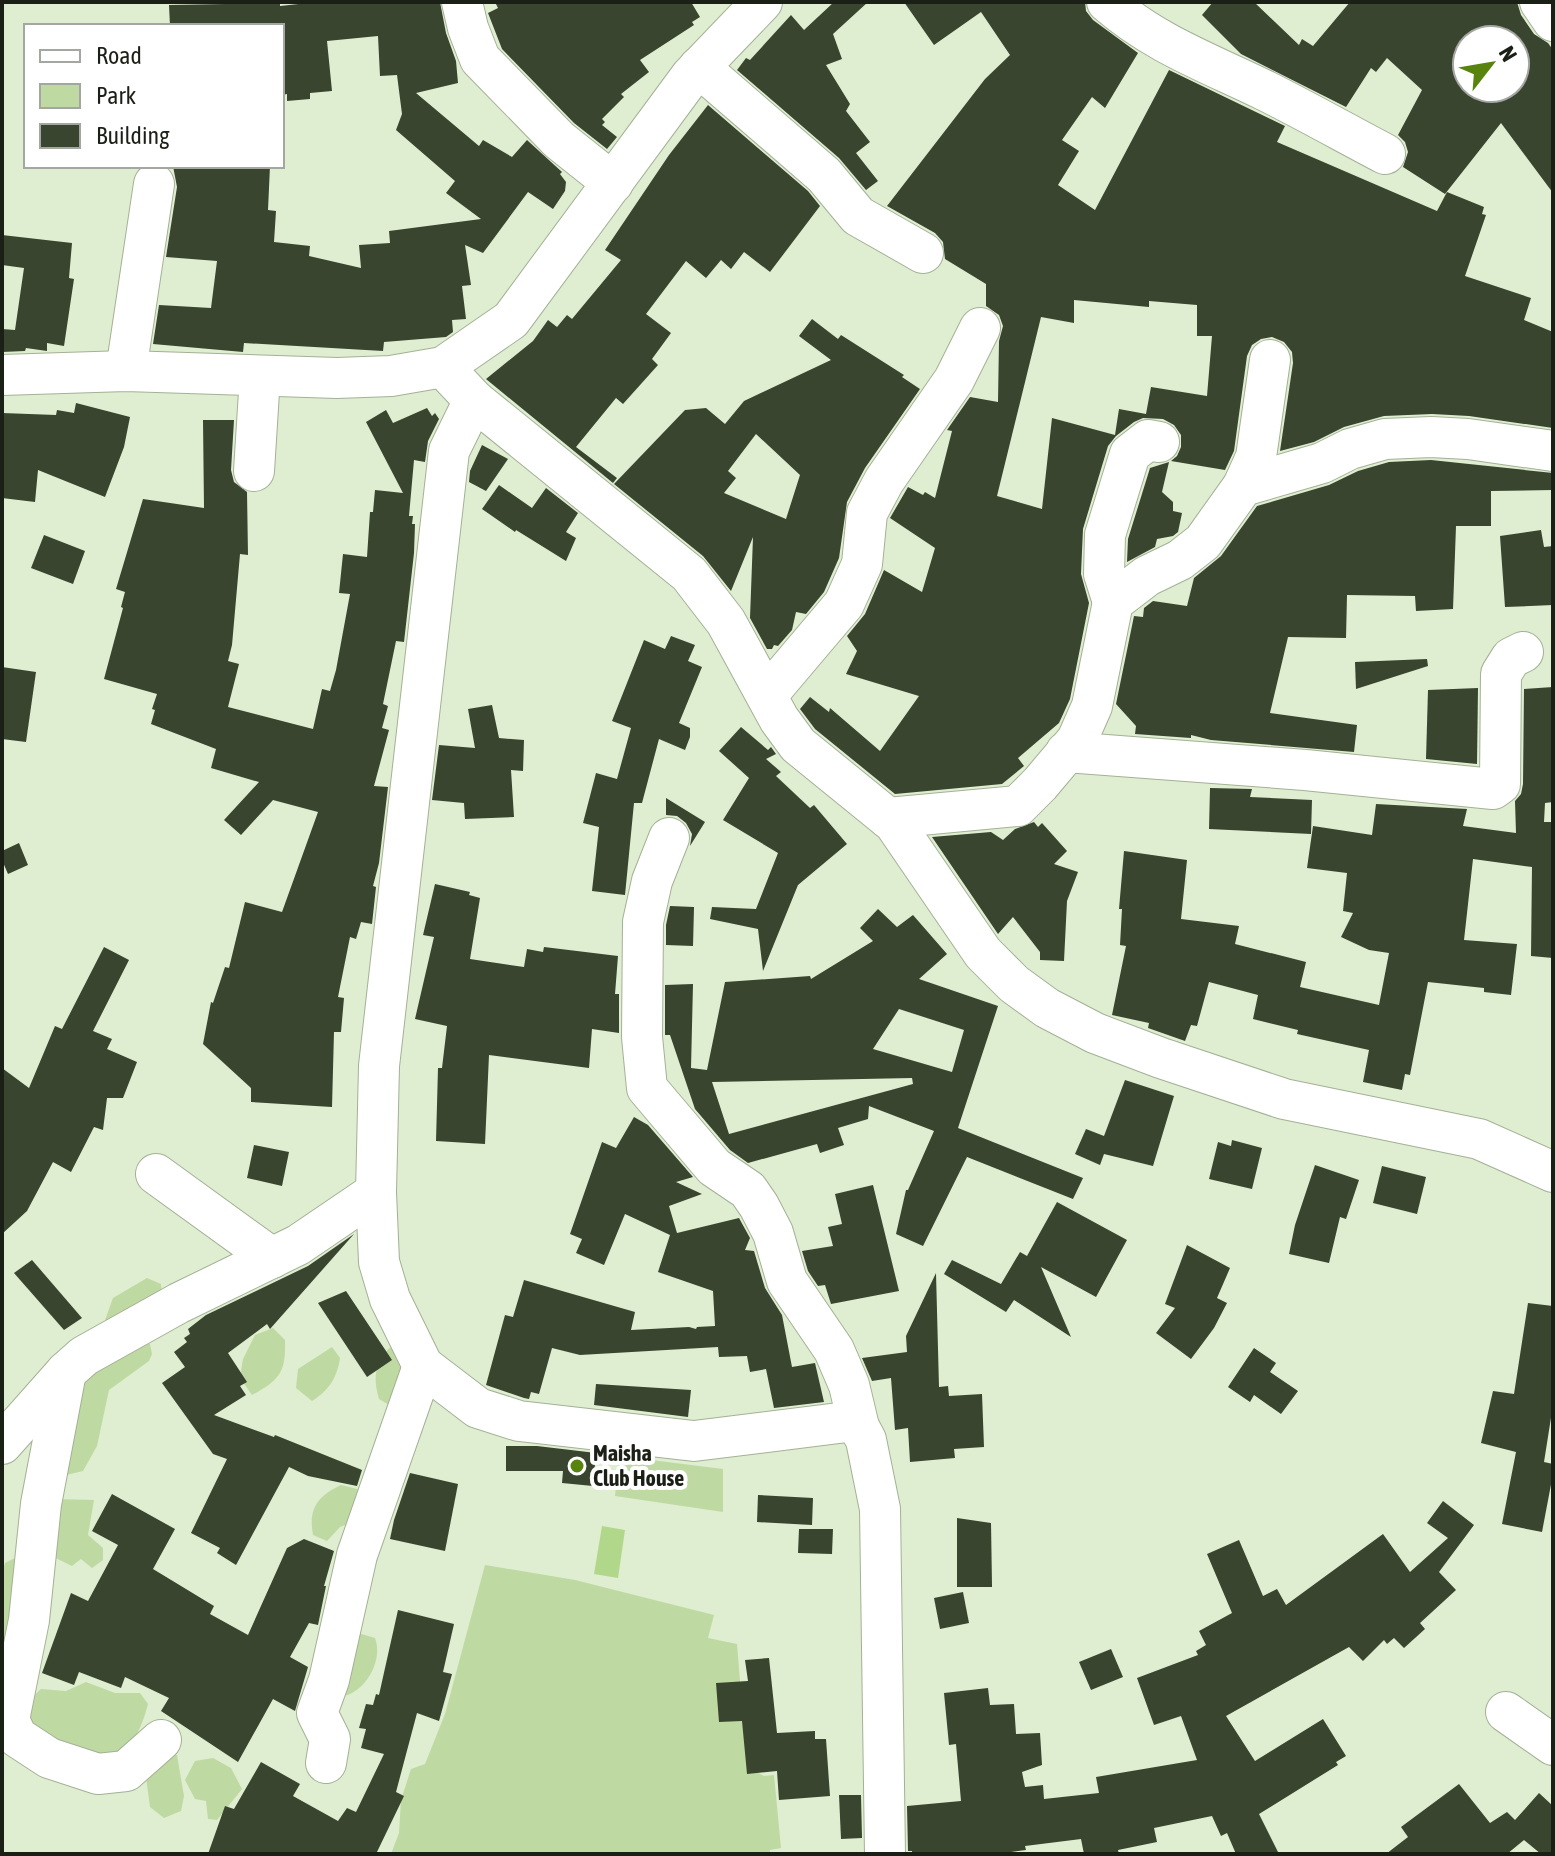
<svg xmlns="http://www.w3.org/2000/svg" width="1555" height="1856" viewBox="0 0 1555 1856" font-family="'Asap Condensed',sans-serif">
<rect width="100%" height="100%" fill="#dfedd1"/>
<g fill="#bedaa2">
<polygon points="147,1278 161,1284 162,1295 104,1323 113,1298"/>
<path d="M273,1328L285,1340C286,1372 280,1380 252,1395L240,1378L243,1359L255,1335Z"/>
<path d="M416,1330L391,1406L379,1399C368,1363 385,1347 416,1330Z"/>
<polygon points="129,1341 150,1344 152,1354 149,1361 109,1390 97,1446 83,1471 62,1476 75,1379"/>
<path d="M332,1347L340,1358C337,1378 329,1390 312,1401L296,1388L298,1369Z"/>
<polygon points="619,1456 723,1469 723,1512 615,1496"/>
<path d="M341,1485L357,1489L364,1499L353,1522L340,1527L327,1541L313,1535C308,1508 318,1496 341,1485Z"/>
<polygon points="53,1499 94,1500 88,1535 103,1548 103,1560 92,1568 81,1559 72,1566 27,1544"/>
<polygon points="23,1554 2,1658 2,1573 5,1563"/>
<polygon points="485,1565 575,1580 714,1615 708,1638 737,1644 747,1767 764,1776 774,1775 781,1848 770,1850 770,1854 391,1854 399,1833 401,1800 411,1769 425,1764 445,1714"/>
<path d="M358,1633L375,1638C383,1659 368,1687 348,1695C347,1695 336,1696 334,1696Z"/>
<path d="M86,1682L115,1693H140L148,1704C138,1743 123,1757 90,1779L14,1722L21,1707L41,1689L66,1691Z"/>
<polygon points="162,1750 177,1755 184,1796 181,1811 164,1818 150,1807 145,1770"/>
<polygon points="213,1758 231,1768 242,1789 217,1820 208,1819 206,1801 195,1799 185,1780 195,1761"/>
</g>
<polygon fill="#b1d88a" points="602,1526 625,1530 618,1578 594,1574"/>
<g fill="#39452e" fill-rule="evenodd">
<polygon points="225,2 280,2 280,6 317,2 440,2 446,33 456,61 458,83 416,93 479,146 483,140 512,157 527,140 562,172 560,174 566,182 565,191 553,209 528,192 483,253 465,245 471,285 462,286 466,319 452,320 453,332 446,337 384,342 383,351 244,343 243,352 153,344 159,305 211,308 217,261 166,257 177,187 173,166 270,166 268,210 276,211 274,242 310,246 309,256 361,268 359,245 390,243 389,231 481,219 446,193 455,181 396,130 402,114 397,75 380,76 378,36 327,41 332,91 310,93 310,99 287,101 287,94 282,95 282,26 170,26 169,5 225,4"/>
<polygon points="495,2 691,2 700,17 692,22 694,25 640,60 649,72 621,94 624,97 602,119 605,122 602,125 617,137 607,149 574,123 502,49 488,13 498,8"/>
<polygon points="834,2 868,2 833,34 842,59 826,65 850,104 846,111 870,142 856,153 878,181 866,190 839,158 737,70 746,58 750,60 791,15 804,30"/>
<path d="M904,2H1085L1086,11L1093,20L1138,53L1105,108L1092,97L1062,140L1079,151L1058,185L1095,210L1169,70L1285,126L1277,142L1437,211L1447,192L1484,207L1482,214L1486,215L1465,276L1531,298L1524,320L1553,332V428L1469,416L1432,414L1384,416L1344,427L1314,442L1280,451L1293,363L1292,352L1284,342L1272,337L1261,339L1252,345L1247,356L1234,451L1225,470L1171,461L1177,456L1181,447V435L1174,425L1163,419L1143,418L1134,422L1116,436L1108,446L1083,529L1081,574L1089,603L1070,699L1059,723L1018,758L1024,766L1002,784L895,794L815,729L800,709L810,697L829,712L830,708L880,751L919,696L846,674L857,651L847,636L865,614L884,570L922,592L935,548L890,518L908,487L923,495L925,492L935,498L952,431L947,430L970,397L998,402L999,341L1003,326L999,315L986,306V284L945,259L943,242L935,233L887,206L985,79L1010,55L981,12L934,45ZM1074,300L1149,307V301L1197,305V336H1212L1207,396L1151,387L1146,414L1119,409L1115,435L1052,418L1042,509L997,496L1041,317L1074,323Z"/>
<path d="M1213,2H1254L1299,45L1302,39L1313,46L1350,2H1517L1521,15L1534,34L1548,43L1553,50V193L1501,123L1445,194L1403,167L1408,152L1405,142L1398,135L1422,90L1387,58L1376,72L1371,68L1346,107L1241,54L1202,15ZM1467,40H1515V88H1467Z"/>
<polygon points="708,105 808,191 820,206 770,272 744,252 731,269 721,260 706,278 686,261 646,314 671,333 652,359 658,365 623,404 616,398 576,447 617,478 613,483 486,379 533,341 548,320 557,327 567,315 572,319 621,260 605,250 669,155"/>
<polygon points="2,235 72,243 69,278 74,279 64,346 47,343 47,351 26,348 25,351 2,352 2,329 15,330 24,268 2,265"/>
<path d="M812,319L838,339L841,335L904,375L902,377L920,389L865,468L847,502L839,558L824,592L806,614L796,612L792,630L778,646L774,645L772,649H767L750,618L753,537L731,591L703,556L614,484L685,410L706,408L725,424L744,401L831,360L799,336ZM756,434L800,475L786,519L724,493L736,478L728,471Z"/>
<polygon points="76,403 130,417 124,447 105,497 38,470 35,502 2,498 2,413 56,415 57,410 74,413"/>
<polygon points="427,408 432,416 435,413 439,419 428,441 425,462 414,460 409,516 413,516 412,524 415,524 414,553 404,642 396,641 383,704 388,706 382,728 389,730 374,786 388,787 379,863 373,886 376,887 372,924 361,922 356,939 350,937 338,997 344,998 341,1032 334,1032 332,1107 251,1102 251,1088 203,1044 211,1002 213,1003 225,967 229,968 245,902 282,912 318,812 273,800 241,835 224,820 259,782 211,768 216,749 151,724 155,710 152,709 157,694 104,679 123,608 121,607 125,592 116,589 143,499 204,508 203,420 234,420 231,470 234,482 247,492 248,555 240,554 232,645 228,661 239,664 228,707 313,729 322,689 330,691 336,670 350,594 339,593 343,554 367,557 370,512 373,512 375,490 403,493 366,422 386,410 393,423"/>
<polygon points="482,445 508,459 486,491 469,482 470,471"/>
<polygon points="1431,460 1553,473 1553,490 1491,491 1491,526 1456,526 1453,609 1416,611 1415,596 1347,595 1346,638 1288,637 1270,713 1357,725 1354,752 1211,740 1191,735 1191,738 1135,734 1136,726 1116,704 1134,616 1143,617 1144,608 1153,601 1187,606 1194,578 1221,556 1257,506 1329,485 1358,471 1389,462"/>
<polygon points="1169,462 1162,492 1173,502 1173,511 1182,513 1178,532 1173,536 1157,539 1155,547 1127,562 1128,539 1150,468"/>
<polygon points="499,485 532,508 546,488 578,513 566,532 576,538 566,561 516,530 515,532 482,509"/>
<polygon points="1541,530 1544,547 1553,546 1553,605 1505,607 1500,536"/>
<polygon points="44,535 85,551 73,584 31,568"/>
<polygon points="671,636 695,645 688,661 702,667 679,723 690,728 690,737 685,750 659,739 642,803 634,803 625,895 592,891 599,827 583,823 596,773 617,779 631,728 612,721 644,640 665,649"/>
<polygon points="1427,659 1428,666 1356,689 1355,662"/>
<polygon points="2,667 36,672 26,742 2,739"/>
<polygon points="1553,687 1553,802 1545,803 1544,822 1553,822 1553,958 1531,956 1532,867 1473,859 1464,940 1517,944 1511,995 1484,992 1484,988 1428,982 1410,1075 1405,1074 1402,1090 1363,1082 1369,1050 1297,1034 1298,1030 1253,1019 1258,995 1209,982 1197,1026 1191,1025 1185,1041 1148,1028 1149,1023 1112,1015 1126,946 1120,945 1122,909 1119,909 1124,851 1187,860 1181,919 1239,926 1235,944 1306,962 1300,987 1379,1005 1389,953 1369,950 1341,937 1353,913 1343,911 1347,873 1307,868 1313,826 1372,835 1376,804 1467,809 1463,826 1516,833 1515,801 1521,794 1523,784 1524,689"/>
<polygon points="1478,688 1477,764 1426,759 1428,690"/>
<polygon points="492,705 499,738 524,740 523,771 511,770 514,817 465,819 464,803 432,800 439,745 475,748 468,709"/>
<polygon points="741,727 768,750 771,747 776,754 766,759 781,772 776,776 810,808 814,805 847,844 798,885 763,971 758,929 710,919 712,907 756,909 778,853 723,820 749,778 719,751"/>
<polygon points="1210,788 1252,789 1250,797 1312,800 1311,834 1209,829"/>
<polygon points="666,798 705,822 690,846 692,834 686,823 677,816 666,815"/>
<polygon points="1034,822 1038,827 1042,823 1067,851 1054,864 1078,872 1067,901 1064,961 1040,960 1040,952 1013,917 998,934 932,837 991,832 1003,840 1015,829"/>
<polygon points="19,843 28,865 8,874 2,860 2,851"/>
<polygon points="435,884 470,892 469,895 480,898 470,959 524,967 527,949 543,952 544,947 618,956 615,994 619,994 619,1033 592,1029 589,1068 489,1055 485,1144 436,1141 438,1068 442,1068 447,1026 415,1019 434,937 423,935"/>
<polygon points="670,906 694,907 693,946 666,945 666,925"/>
<path d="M878,909L897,927L913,915L947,954L919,979L998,1006L958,1128L1083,1178L1073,1199L967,1157L923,1246L896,1234L906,1190H908L934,1131L869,1106L868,1119L838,1128L844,1145L820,1153L817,1144L748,1163L730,1150L695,1109L670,1035H665V985L693,984L691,1068L707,1070L725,982L810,976L811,979L873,941L860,928ZM899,1009L964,1030L952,1072L873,1049ZM912,1078L913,1084L729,1134L712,1082Z"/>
<polygon points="104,947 129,960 93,1031 112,1039 107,1049 137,1062 123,1098 107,1098 103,1130 94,1127 71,1172 53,1162 27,1211 2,1234 2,1068 29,1088 55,1026 62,1029"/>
<polygon points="1125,1080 1174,1096 1153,1166 1104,1154 1100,1165 1075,1154 1086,1129 1104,1136"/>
<polygon points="634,1117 648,1125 693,1177 676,1182 702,1194 669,1206 677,1233 739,1218 750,1238 745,1250 754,1251 765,1288 782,1315 792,1367 815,1363 824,1402 774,1408 766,1369 750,1372 747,1356 719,1357 718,1347 580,1355 552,1348 539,1394 531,1392 529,1399 524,1398 486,1385 505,1315 513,1317 524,1280 635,1312 631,1330 689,1327 696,1329 697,1327 715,1326 713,1291 658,1272 670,1235 625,1214 604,1265 576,1253 582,1239 570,1234 602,1142 616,1148"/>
<polygon points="1232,1140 1262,1148 1252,1189 1209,1179 1218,1142 1231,1146"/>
<polygon points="254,1145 289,1152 282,1186 247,1178"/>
<polygon points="1315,1165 1359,1180 1346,1219 1340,1217 1329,1263 1289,1254 1295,1225"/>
<polygon points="1382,1166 1426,1177 1417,1214 1373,1203"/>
<polygon points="873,1185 899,1291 831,1304 825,1285 818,1286 808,1271 802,1251 833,1246 828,1227 842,1224 835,1194"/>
<polygon points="1057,1202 1127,1240 1096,1297 1041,1267 1071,1337 1014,1300 1006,1312 944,1274 952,1260 1001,1284 1020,1252 1027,1256"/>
<polygon points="354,1234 270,1329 267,1324 228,1353 247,1382 240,1386 246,1395 214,1415 274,1437 275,1435 362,1470 357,1486 308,1476 289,1467 236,1565 217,1553 220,1548 191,1533 227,1459 213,1454 162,1383 185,1367 174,1352 187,1342 184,1338 190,1334 188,1329 206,1315 308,1266"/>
<polygon points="1187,1245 1230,1268 1217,1298 1227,1303 1214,1328 1191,1359 1156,1333 1175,1308 1165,1304"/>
<polygon points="32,1260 82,1318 64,1330 14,1273"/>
<polygon points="936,1273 939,1387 948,1386 949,1396 982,1394 984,1447 954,1449 955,1458 910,1462 908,1428 895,1430 891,1378 872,1381 862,1358 907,1352 906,1336"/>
<polygon points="346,1291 392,1360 367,1377 318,1303"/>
<polygon points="1528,1303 1553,1306 1553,1405 1544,1462 1553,1464 1553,1474 1542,1532 1502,1524 1516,1452 1481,1443 1493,1391 1514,1394"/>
<polygon points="1254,1348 1276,1363 1270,1372 1298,1391 1281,1414 1254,1395 1250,1402 1228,1387"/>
<polygon points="596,1384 691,1390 688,1417 594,1405"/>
<polygon points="506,1446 537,1446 596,1453 593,1486 562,1483 563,1471 506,1471"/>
<polygon points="410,1473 458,1484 445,1551 390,1539 394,1520"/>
<polygon points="112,1494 175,1529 153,1569 214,1606 210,1614 248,1635 287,1548 304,1539 334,1551 324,1586 326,1586 318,1625 309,1623 290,1657 308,1667 295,1711 273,1699 238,1762 161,1711 169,1698 125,1677 121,1688 79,1672 74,1685 42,1673 71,1593 88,1601 118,1545 92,1531"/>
<polygon points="758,1495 813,1498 812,1525 757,1522"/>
<polygon points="1443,1501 1474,1525 1439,1572 1456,1590 1420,1623 1425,1629 1404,1648 1394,1638 1387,1644 1384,1640 1363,1661 1349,1647 1226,1716 1255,1761 1323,1719 1346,1756 1336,1762 1338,1765 1259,1814 1279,1854 1236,1854 1227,1833 1221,1836 1212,1816 1154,1828 1157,1842 1118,1850 1119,1854 1084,1854 1081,1839 1025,1846 1026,1850 1011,1852 1011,1854 912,1854 912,1851 908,1851 907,1806 961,1801 956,1744 949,1745 944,1693 988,1688 990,1705 1014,1704 1016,1734 1040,1733 1042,1765 1022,1772 1025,1787 1043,1785 1044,1799 1099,1793 1096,1777 1197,1760 1181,1716 1154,1725 1137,1678 1198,1655 1196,1651 1206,1645 1199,1631 1232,1613 1207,1554 1239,1540 1263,1596 1277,1589 1286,1605 1383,1534 1410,1572 1448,1538 1427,1523"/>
<polygon points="957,1518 991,1523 992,1587 957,1587"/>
<polygon points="799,1529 833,1529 832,1554 798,1553"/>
<polygon points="963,1592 969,1623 940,1629 934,1598"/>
<polygon points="398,1610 454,1624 443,1672 452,1674 439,1721 417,1713 396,1792 404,1796 376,1854 208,1854 225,1806 234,1809 261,1762 300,1784 293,1796 338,1821 347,1808 356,1812 384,1754 361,1748 366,1729 359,1728 366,1704 373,1705 376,1694 379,1695"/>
<polygon points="1111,1649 1123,1677 1091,1690 1079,1662"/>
<polygon points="769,1658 777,1733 815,1731 815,1739 826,1739 830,1796 779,1800 777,1771 747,1774 742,1721 719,1722 716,1683 748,1681 745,1660"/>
<polygon points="1459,1784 1490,1823 1507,1812 1515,1820 1539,1793 1553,1806 1553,1854 1541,1854 1524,1840 1507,1854 1386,1854 1408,1837 1401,1827"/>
<polygon points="839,1795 861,1795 862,1838 841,1839"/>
</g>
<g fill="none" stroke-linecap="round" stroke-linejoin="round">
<g stroke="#a3b196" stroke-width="42">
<g id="minor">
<polyline points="462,2 468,28 480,59 559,140 613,183"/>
<path d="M1107,2C1155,44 1209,63 1266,91C1306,111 1345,133 1385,154"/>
<polyline points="1540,2 1553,21"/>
<polyline points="699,67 824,175 858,216 923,253"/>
<polyline points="443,367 474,400 689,574 726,622 779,719 798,745 894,823 983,953 1014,984 1047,1008 1095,1033 1161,1058 1284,1099 1479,1139 1553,1172"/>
<polyline points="126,371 154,184"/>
<polyline points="2,375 126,371 337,378 391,376 443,367 511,320 691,76 762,2"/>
<polyline points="474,400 449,451 379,1066 376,1192 379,1262 390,1299 423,1366 478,1408 519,1421 694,1441 847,1422 859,1427 866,1440 880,1509 885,1854"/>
<polyline points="254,471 260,376"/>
<polyline points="1243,486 1256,457 1270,360"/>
<polyline points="1113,602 1104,574 1105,535 1130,454 1148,440 1159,442"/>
<polyline points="767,695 844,604 862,564 867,513 884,481 954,380 980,328"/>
<polyline points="1066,752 1305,770 1493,789 1500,784 1501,674 1511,658 1523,652"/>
<polyline points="888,818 1018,806 1040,784 1077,740 1092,706 1113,602 1147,576 1180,560 1203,542 1243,486 1322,463 1350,449 1385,439 1431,437 1468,439 1553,451"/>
<polyline points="669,838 652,881 643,922 642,1037 647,1088 714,1167 748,1190 759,1206 773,1233 787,1281 834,1350 849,1385 859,1427"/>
<polyline points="156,1174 272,1258"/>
<polyline points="66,1372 41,1504 29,1620 9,1720 17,1737 49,1758 98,1774 126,1771 161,1740"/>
<polyline points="2,1444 66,1372 84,1356 179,1303 298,1245 376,1192"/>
<polyline points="1506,1712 1553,1745"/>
<polyline points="326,1763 330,1739 317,1713 329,1680 357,1555 423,1366"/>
</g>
</g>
<use href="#minor" stroke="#fff" stroke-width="40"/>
</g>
<circle fill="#57830e" stroke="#fff" stroke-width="3" cx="577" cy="1466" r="8"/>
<g text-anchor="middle" stroke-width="8" stroke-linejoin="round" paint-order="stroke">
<g font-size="22" font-weight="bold" fill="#1b2016" stroke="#fff" text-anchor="start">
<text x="593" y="1461">Maisha<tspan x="593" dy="25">Club House</tspan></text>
</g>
</g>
<rect width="1555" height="1856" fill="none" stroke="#1b2016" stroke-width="8"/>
<rect x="24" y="24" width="260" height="144" fill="#ffffff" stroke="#a4a6a2" stroke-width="2"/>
<rect x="40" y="50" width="40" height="12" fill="#ffffff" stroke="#a4a6a2" stroke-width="2"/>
<text x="96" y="64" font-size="24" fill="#1b2016">Road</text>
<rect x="40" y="84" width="40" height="24" fill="#bedaa2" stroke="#a4a6a2" stroke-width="2"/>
<text x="96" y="104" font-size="24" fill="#1b2016">Park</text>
<rect x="40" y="124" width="40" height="24" fill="#39452e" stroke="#a4a6a2" stroke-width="2"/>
<text x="96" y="144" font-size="24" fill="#1b2016">Building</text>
<g transform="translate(1491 64) rotate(59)"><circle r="38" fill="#ffffff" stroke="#a4a6a2" stroke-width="2"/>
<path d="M0-6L14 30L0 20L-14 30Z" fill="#57830e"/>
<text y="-12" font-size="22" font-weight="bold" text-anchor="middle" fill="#1b2016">N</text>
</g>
</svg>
